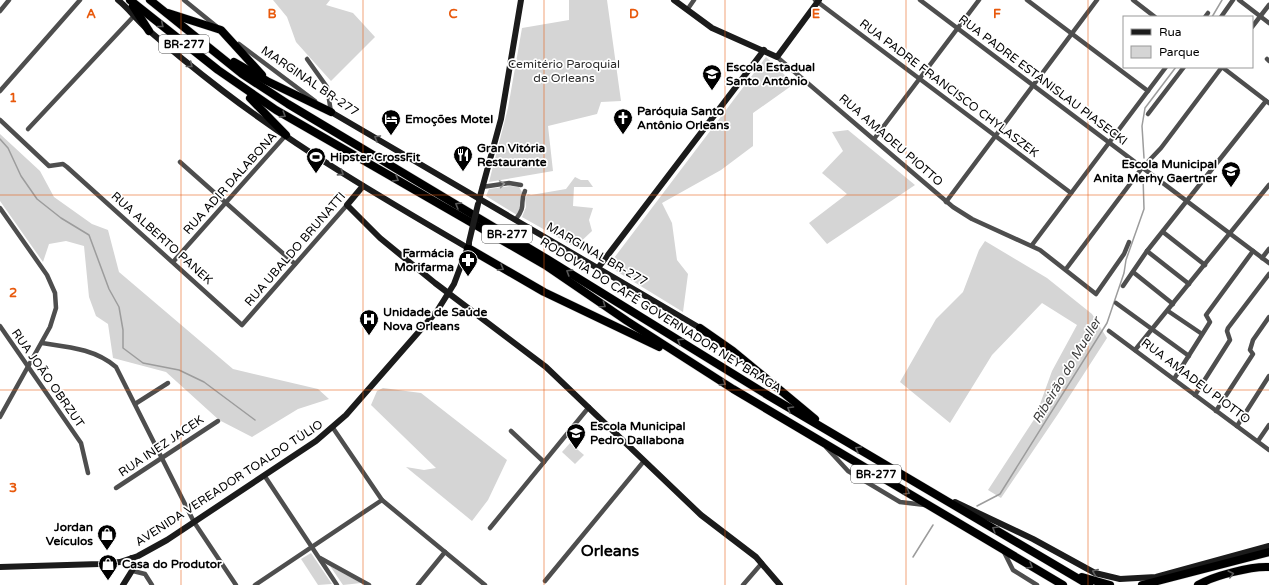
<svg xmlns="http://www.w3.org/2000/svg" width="1269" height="585" viewBox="0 0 1269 585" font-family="'Varela Round',sans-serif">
<rect width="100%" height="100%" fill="#fff"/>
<g fill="#d5d5d5">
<polygon points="273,0 330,0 326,5 353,13 375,37 331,81 296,42 287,17"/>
<polygon points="569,0 607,0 621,101 601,102 597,114 548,126 553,171 489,182 508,108 522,28 569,20"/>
<polygon points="766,57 794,84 753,113 753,146 721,170 662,203 672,223 677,260 688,274 683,312 608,266"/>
<polygon points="848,130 915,185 827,244 809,223 847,194 822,173 843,151 832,132"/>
<polygon points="0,134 40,171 54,197 92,224 108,230 119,272 233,369 318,389 329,399 298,409 252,437 219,420 166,372 113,358 108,324 96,316 89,297 84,246 66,241 49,244 43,262 0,201"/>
<polygon points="575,177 581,180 588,180 593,187 574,187 573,206 593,208 589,220 592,231 575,247 522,217 526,207 525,198 528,194 531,195 566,189"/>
<polygon points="510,186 519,187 522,192 521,205 517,215 486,196 489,189"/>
<polygon points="985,241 1047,278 1092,314 1107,338 1058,414 1001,498 988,490 1035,418 1052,371 1077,325 1042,303 992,355 950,423 900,382 936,319 963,292 979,250"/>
<polygon points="383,388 421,393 507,460 488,500 472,521 406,467 424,470 436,468 371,405 377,391"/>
<polygon points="570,443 584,455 575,464 562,452"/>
<polygon points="311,553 332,584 318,585 301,559"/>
<polygon points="330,566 361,583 343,585"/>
</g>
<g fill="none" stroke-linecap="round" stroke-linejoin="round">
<g stroke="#9c9c9c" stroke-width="1.5">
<polyline points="1212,17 1222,0"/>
<polyline points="0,139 8,148 21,176 37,199 61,218 89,235 109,289 119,307 123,330 123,348 143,363 179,370 204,382 255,420"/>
<polyline points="1144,158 1142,126 1145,108 1176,67"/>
<polyline points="977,506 1000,494 1107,323 1124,273 1126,260 1144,209 1143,176"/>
<polyline points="913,557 933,525"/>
</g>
<g stroke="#dbdbdb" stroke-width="9">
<g id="highway">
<polyline points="130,0 218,70 276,110 545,265 627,321 733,389 1063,585"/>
<polyline points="150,0 242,74 288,104 547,259 769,396 1089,585"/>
<polyline points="133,6 149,31"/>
<polyline points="168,13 221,30 262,75"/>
<polyline points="234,62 267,81 331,112"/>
<polyline points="250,98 286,135"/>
<polyline points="468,248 544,292 659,347"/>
<polyline points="700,328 733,351 815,419"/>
<polyline points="1082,577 1110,585"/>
<polyline points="1142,585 1269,552"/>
<path d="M1198,585C1213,576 1251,566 1269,567"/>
</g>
</g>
<g stroke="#4e4e4e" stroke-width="4.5">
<polyline points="184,0 216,26"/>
<polyline points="815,0 1071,193"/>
<polyline points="920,0 1269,263"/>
<polyline points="1027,0 1148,91"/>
<polyline points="1133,0 1155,17"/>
<polyline points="1239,0 1269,23"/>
<polyline points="687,10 694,0"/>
<polyline points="0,11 9,0"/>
<polyline points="1205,17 1208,13"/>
<polyline points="1221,17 1233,0"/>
<polyline points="1252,27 1269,5"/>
<polyline points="239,44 315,101"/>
<polyline points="777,57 953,207 972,219 1040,250 1096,294 1124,254 1129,242"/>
<polyline points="307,59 327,87 331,112"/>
<polyline points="1267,59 1269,61"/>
<polyline points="1222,67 1269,103"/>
<polyline points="0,91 80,0"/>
<polyline points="1148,114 1184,67"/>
<polyline points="0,120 49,166 63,164 67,167 242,325 347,205"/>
<polyline points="28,129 133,17"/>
<polyline points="874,139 979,0"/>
<polyline points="180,162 295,264"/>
<polyline points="482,187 509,183 521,185"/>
<polyline points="946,202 1097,0"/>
<polyline points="0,208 47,275 55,293 56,308 50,327 0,417"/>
<path d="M516,219C527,205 519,203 525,191"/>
<polyline points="1163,232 1205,265"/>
<polyline points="1032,245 1166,67"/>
<polyline points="1147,251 1189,284"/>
<polyline points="1262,258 1269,249"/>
<polyline points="173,262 286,135"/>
<polyline points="1066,269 1142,168 1161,148 1222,67"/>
<polyline points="1133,272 1173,304"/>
<polyline points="1123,286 1147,251 1266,101"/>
<polyline points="1116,303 1189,356"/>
<polyline points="1168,311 1202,334"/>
<polyline points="0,326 81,443 88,473"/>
<polyline points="1109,331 1269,450"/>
<path d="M42,343C69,347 95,349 116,367L194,522L236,585"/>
<polyline points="1135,350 1269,185"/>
<polyline points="1174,379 1210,322 1206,315 1253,251"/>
<polyline points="1195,395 1230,340 1227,331 1228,328 1269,274"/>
<polyline points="135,404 168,383"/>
<polyline points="1216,411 1253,354 1250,350 1253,340 1269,317"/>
<polyline points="1237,426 1269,376"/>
<polyline points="333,428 382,500 485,585"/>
<polyline points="511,431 544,462"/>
<polyline points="1258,441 1269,425"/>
<polyline points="826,447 848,471 900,502 925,505"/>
<polyline points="264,475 337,585"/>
<polyline points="116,488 218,421"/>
<polyline points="490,528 589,407"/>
<polyline points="1003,550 1013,570 1037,585"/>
<polyline points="320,558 369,585"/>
<polyline points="133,571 145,574 152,585"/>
<polyline points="545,581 644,461"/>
<polyline points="255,585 382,500"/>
<polyline points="418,585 445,552"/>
<polyline points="743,585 762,563"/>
</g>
<g stroke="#1b1b1b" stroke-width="6">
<path d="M118,0C128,8 136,19 146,28C171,50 197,71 223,91C300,150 384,199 468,248"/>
<polyline points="674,0 712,28 777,57 819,0"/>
<polyline points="331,112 700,328"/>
<polyline points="363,186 347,205 380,238 435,283 546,367 701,515 756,557 780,585"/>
<polyline points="479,200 501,119 521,0"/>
<polyline points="598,268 764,50"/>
<polyline points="955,502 1033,539 1095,573 1120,579 1156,577 1269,546"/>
<polyline points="0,567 100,564 120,562 138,556 167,540 316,441 346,415 437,311 454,284 469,244"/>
<polyline points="123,585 133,569 132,558"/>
</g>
<use href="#highway" stroke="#000" stroke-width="8"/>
<polyline stroke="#1b1b1b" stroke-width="6" points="469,242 478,204"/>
</g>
<defs><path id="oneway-chevron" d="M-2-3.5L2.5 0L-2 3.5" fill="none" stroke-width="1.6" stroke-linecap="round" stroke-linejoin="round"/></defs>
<g stroke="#595959">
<use href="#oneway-chevron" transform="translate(161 25) rotate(39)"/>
<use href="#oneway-chevron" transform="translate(283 115) rotate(32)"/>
<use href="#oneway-chevron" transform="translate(396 179) rotate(30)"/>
<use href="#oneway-chevron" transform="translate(458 205) rotate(-149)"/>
<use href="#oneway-chevron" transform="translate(501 268) rotate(30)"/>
<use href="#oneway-chevron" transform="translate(569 272) rotate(-148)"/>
<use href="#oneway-chevron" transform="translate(603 305) rotate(35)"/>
<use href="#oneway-chevron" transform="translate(680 341) rotate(-148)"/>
<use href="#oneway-chevron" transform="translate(723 383) rotate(32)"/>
<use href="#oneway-chevron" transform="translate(790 409) rotate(-149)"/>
<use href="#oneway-chevron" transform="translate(858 449) rotate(-150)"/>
<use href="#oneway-chevron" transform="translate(907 492) rotate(31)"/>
<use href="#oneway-chevron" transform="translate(995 529) rotate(-149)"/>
<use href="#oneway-chevron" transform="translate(1030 566) rotate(31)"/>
<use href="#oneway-chevron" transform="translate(1231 574) rotate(-14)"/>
</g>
<g stroke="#5f5f5f">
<use href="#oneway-chevron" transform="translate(190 65) rotate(39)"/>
<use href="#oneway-chevron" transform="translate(377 138) rotate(-150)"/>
<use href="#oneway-chevron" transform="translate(341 173) rotate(33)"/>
<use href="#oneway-chevron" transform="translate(1095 572) rotate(-158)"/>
</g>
<use stroke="#959595" href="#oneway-chevron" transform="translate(502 184) rotate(-9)"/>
<path fill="none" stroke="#e8590c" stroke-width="1" stroke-opacity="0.55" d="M181,0V585M363,0V585M544,0V585M725,0V585M906,0V585M1088,0V585M0,195H1269M0,390H1269"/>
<defs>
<g id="school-pin" transform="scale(1)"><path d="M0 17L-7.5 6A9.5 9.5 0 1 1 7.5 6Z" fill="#000" stroke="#fff"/><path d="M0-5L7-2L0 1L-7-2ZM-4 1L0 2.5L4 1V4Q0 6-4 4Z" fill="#fff"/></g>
<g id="church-pin" transform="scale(1)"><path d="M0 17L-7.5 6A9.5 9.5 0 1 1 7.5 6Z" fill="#000" stroke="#fff"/><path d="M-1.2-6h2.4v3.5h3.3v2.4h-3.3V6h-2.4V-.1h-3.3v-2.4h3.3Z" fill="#fff"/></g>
<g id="hotel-pin" transform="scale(1)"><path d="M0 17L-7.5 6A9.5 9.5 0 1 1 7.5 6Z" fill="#000" stroke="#fff"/><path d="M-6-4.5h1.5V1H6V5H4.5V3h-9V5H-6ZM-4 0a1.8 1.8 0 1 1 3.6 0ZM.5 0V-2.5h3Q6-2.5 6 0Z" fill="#fff"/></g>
<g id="restaurant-pin" transform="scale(1)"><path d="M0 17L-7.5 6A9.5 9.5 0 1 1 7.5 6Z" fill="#000" stroke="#fff"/><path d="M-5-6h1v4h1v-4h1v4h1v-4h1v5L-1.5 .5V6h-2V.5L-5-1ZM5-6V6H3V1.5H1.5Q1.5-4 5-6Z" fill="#fff"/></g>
<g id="stadium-pin" transform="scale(1)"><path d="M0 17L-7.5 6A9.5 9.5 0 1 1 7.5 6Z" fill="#000" stroke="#fff"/><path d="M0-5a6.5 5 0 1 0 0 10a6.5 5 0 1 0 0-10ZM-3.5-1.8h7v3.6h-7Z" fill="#fff"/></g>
<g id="pharmacy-pin" transform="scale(1)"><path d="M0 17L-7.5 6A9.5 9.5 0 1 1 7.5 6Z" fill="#000" stroke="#fff"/><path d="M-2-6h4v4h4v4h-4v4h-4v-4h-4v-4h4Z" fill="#fff"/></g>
<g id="hospital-pin" transform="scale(1)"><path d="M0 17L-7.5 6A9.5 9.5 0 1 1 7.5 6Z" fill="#000" stroke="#fff"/><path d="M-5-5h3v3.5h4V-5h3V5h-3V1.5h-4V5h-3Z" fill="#fff"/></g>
<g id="shop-pin" transform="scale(1)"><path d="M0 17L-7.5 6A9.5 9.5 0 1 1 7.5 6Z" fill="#000" stroke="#fff"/><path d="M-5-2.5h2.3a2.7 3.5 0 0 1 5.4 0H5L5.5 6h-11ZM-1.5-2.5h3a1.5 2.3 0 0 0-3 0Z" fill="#fff"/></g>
</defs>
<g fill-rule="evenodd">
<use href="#school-pin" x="712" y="74"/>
<use href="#church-pin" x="623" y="118"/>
<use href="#hotel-pin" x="391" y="119"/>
<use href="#restaurant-pin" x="463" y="155"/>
<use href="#stadium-pin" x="316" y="157"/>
<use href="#school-pin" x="1231" y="171"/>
<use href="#pharmacy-pin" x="468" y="260"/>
<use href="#hospital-pin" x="369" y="319"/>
<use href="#school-pin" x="576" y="433"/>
<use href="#shop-pin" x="107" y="534"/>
<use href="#shop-pin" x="108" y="564"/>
</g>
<g text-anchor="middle" stroke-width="3.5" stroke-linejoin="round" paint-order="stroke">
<g fill="#fff" stroke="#4c4c4c" stroke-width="1">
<rect x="159" y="35" width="50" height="18" rx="3"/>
<rect x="482" y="225" width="50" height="18" rx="3"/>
<rect x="851" y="465" width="50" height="18" rx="3"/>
</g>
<g font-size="11" font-weight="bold" fill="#000">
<text x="184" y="48">BR-277</text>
<text x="507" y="238">BR-277</text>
<text x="876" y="478">BR-277</text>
</g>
<g font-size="12" fill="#2c2c2c" stroke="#fff">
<text x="564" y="68">Cemitério Paroquial<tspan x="564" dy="14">de Orleans</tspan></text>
</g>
<g font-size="12" font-weight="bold" fill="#000" stroke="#fff" text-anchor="start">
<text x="726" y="71">Escola Estadual<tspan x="726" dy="14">Santo Antônio</tspan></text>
<text x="637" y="115">Paróquia Santo<tspan x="637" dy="14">Antônio Orleans</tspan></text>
<text x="405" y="123">Emoções Motel</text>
<text x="477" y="152">Gran Vitória<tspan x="477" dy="14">Restaurante</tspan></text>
<text x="330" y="161">Hipster CrossFit</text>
<text x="1217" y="168" text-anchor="end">Escola Municipal<tspan x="1217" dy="14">Anita Merhy Gaertner</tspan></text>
<text x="454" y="257" text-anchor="end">Farmácia<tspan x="454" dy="14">Morifarma</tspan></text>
<text x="383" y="316">Unidade de Saúde<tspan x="383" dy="14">Nova Orleans</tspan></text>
<text x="590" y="430">Escola Municipal<tspan x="590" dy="14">Pedro Dallabona</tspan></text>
<text x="93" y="531" text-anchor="end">Jordan<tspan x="93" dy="14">Veículos</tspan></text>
<text x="122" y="568">Casa do Produtor</text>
</g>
<g font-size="12" fill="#000" stroke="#fff">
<text transform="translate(1043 80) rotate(37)" y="4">RUA PADRE ESTANISLAU PIASECKI</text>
<text transform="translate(310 81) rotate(34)" y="4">MARGINAL BR-277</text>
<text transform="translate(949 88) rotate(37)" y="4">RUA PADRE FRANCISCO CHYLASZEK</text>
<text transform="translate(891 140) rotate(41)" y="4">RUA AMADEU PIOTTO</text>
<text transform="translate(230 183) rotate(-48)" y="4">RUA ADIR DALABONA</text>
<text transform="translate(162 238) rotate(42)" y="4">RUA ALBERTO PANEK</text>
<text transform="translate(295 249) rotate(-49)" y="4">RUA UBALDO BRUNATTI</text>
<text transform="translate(597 254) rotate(30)" y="4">MARGINAL BR-277</text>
<text transform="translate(661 315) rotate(32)" y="4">RODOVIA DO CAFÉ GOVERNADOR NEY BRAGA</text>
<text transform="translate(48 378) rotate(55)" y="4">RUA JOÃO OBRZUT</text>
<text transform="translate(1196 381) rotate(37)" y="4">RUA AMADEU PIOTTO</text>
<text transform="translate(161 446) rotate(-34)" y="4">RUA INEZ JACEK</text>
<text transform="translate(229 483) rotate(-33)" y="4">AVENIDA VEREADOR TOALDO TÚLIO</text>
</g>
<g font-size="13" font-style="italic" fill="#3d3d3d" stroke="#fff">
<text transform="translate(1066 370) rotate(-59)" y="5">Ribeirão do Mueller</text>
</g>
<g font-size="16" font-weight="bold" fill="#000" stroke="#fff">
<text x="610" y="556">Orleans</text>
</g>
</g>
<g font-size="13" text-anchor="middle" font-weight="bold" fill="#e8590c" stroke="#fff" stroke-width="3.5" stroke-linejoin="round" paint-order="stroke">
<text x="91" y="18">A</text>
<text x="272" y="18">B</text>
<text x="453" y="18">C</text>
<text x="634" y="18">D</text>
<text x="816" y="18">E</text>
<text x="997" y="18">F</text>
<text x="13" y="102">1</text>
<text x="13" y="297">2</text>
<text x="13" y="492">3</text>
</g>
<rect x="1123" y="16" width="130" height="52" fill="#ffffff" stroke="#999999"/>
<rect x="1131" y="29" width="20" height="6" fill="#1b1b1b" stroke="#999999"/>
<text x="1159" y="36" font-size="12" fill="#000000">Rua</text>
<rect x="1131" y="46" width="20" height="12" fill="#d5d5d5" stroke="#999999"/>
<text x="1159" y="56" font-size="12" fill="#000000">Parque</text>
</svg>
